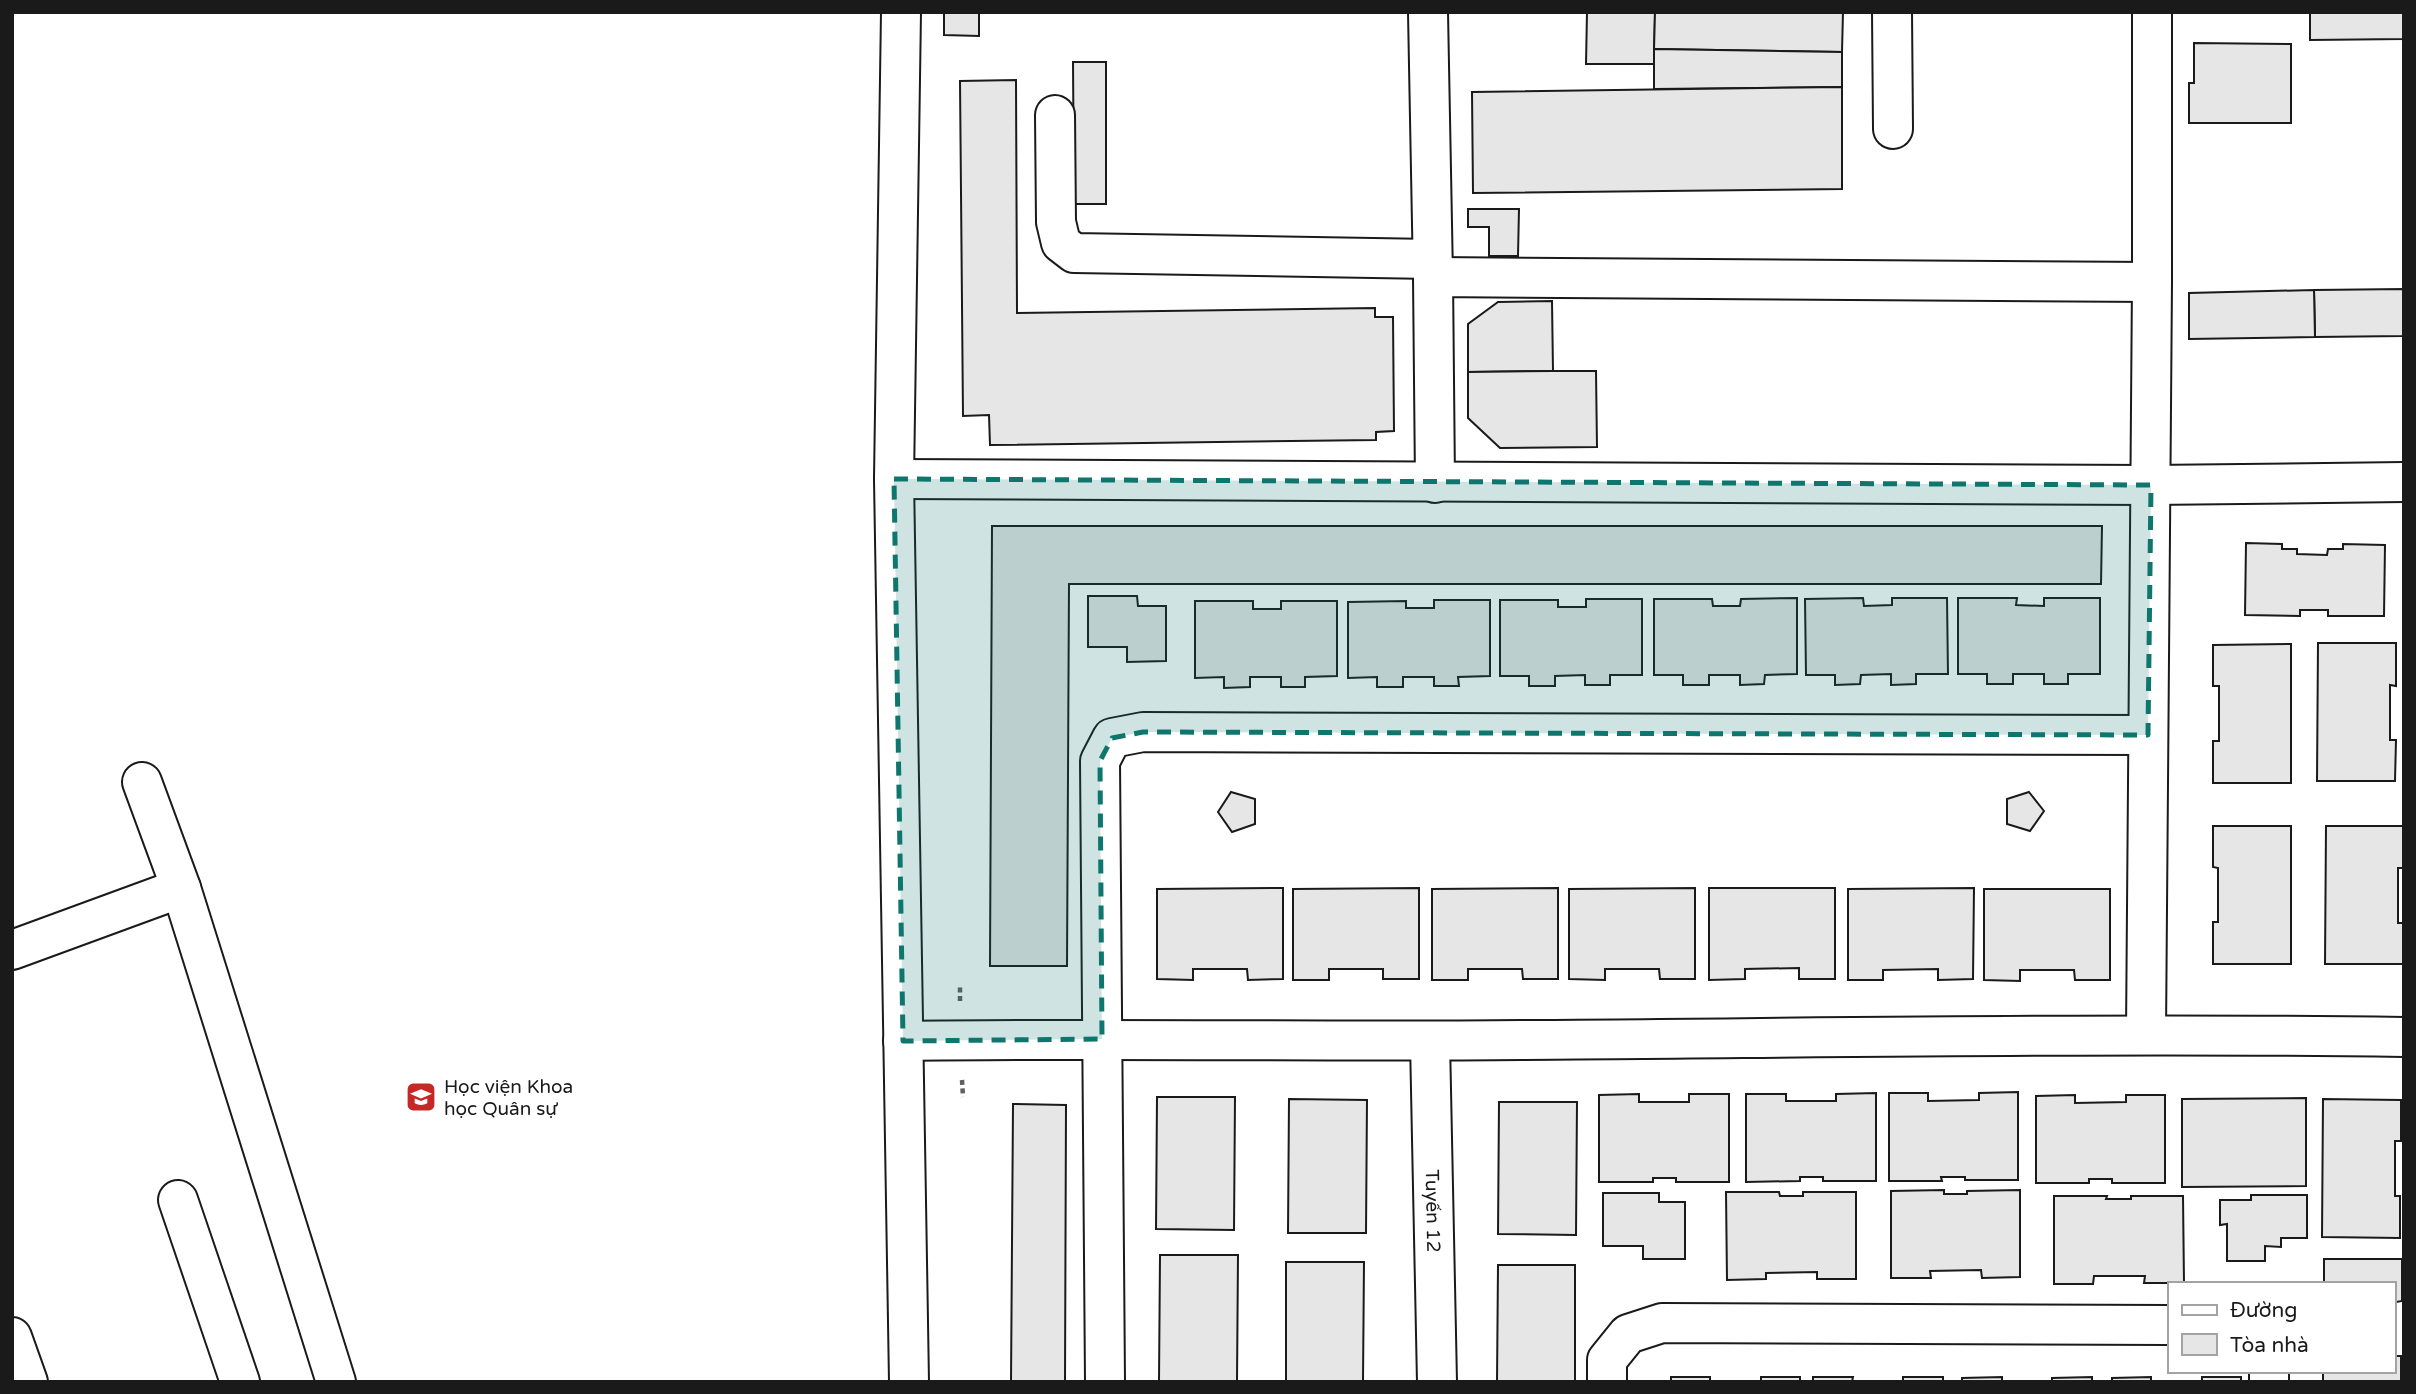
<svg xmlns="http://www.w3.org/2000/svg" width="2416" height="1394" viewBox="0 0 2416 1394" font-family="'Varela Round',sans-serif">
<rect width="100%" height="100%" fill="#fff"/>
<g fill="#e6e6e6" stroke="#1a1a1a" stroke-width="2">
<polygon points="944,12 979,12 979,36 944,35"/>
<polygon points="1587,12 1655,12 1654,64 1586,64"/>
<polygon points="1655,12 1843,12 1842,52 1654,49"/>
<polygon points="2310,12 2404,12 2404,39 2310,40"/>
<polygon points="2194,43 2291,44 2291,123 2189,123 2189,83 2194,83"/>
<polygon points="1654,49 1842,52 1842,87 1654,89"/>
<polygon points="1073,62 1106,62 1106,204 1074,204"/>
<polygon points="1016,80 1017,313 1375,308 1375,317 1393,317 1394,431 1376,432 1376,440 990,445 989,415 963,416 960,81"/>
<polygon points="1842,87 1842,189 1473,193 1472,92"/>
<polygon points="1468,209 1519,209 1518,256 1489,256 1489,227 1468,227"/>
<polygon points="2404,289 2404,336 2315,337 2314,290"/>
<polygon points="2314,290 2315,337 2189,339 2189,293"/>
<polygon points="1552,301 1553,371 1468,372 1468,324 1498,302"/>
<polygon points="1553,371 1596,371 1597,447 1500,448 1468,418 1468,372"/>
<polygon points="992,526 2102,526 2101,584 1069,584 1067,966 990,966"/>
<polygon points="2246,543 2282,544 2282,549 2297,549 2297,554 2327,555 2328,549 2343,549 2343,544 2385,545 2384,616 2328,616 2328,610 2300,610 2300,616 2245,615"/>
<polygon points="1088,596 1137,596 1138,606 1166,606 1166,661 1127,662 1127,647 1088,647"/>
<polygon points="1797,598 1797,674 1765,675 1764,684 1740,685 1740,675 1709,675 1709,685 1683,685 1683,675 1654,675 1654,599 1712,599 1713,606 1740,606 1741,599"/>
<polygon points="1863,598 1864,606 1892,605 1892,598 1947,598 1948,674 1916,674 1916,684 1891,685 1891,674 1861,675 1860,684 1835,685 1835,675 1806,675 1805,599"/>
<polygon points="1958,598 2017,598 2016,605 2044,606 2044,598 2100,598 2100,674 2068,674 2068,684 2044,684 2044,674 2013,674 2013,684 1987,684 1987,674 1958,674"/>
<polygon points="1586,599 1642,599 1642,675 1610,675 1610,685 1585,685 1585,675 1555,676 1555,686 1529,686 1529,676 1500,676 1500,600 1558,600 1558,607 1586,607"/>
<polygon points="1434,600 1490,600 1490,676 1458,677 1459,686 1434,686 1434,677 1403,677 1403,687 1377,687 1377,677 1348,678 1348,602 1406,601 1406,608 1434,608"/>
<polygon points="1195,601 1253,601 1253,609 1281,609 1281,601 1337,601 1337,676 1305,677 1305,687 1281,687 1281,677 1250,677 1250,687 1224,688 1224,677 1195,678"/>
<polygon points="2318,643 2396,643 2396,686 2390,685 2390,740 2396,740 2395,781 2317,781"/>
<polygon points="2291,644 2291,783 2213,783 2213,741 2219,741 2219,686 2213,686 2213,645"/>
<polygon points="1231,792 1255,799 1255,824 1232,832 1218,812"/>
<polygon points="2029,792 2044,811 2030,831 2007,824 2007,799"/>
<polygon points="2213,826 2291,826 2291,964 2213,964 2213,922 2218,922 2218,868 2213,867"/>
<polygon points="2326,826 2404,826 2404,868 2398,868 2398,923 2403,923 2403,964 2325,964"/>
<polygon points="1283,888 1283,979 1248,980 1247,969 1193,969 1193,980 1157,979 1157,889"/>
<polygon points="1419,888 1419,979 1383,979 1383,969 1329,969 1329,980 1293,980 1293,889"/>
<polygon points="1558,888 1558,979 1523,979 1522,969 1468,969 1468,980 1432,980 1432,889"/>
<polygon points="1695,888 1695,979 1660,979 1659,969 1605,969 1605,980 1569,979 1569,889"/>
<polygon points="1709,888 1835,888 1835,979 1799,979 1799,968 1745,969 1745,979 1709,980"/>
<polygon points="1974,888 1973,979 1938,980 1938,969 1883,970 1883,980 1848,980 1848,889"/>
<polygon points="1984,889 2110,889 2110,980 2075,980 2074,970 2020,970 2020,981 1984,980"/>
<polygon points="2018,1092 2018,1180 1965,1180 1965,1177 1941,1177 1942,1181 1889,1181 1889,1093 1928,1093 1928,1101 1979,1100 1979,1093"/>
<polygon points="1876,1093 1876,1181 1823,1181 1823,1177 1800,1177 1800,1181 1746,1182 1746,1094 1786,1094 1786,1101 1836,1101 1836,1094"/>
<polygon points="1639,1094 1639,1102 1689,1102 1689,1094 1729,1094 1729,1182 1676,1182 1676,1178 1653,1178 1653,1182 1599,1182 1599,1095"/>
<polygon points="2075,1095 2075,1103 2126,1102 2126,1095 2165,1095 2165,1183 2112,1183 2112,1179 2089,1179 2089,1183 2036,1183 2036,1096"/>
<polygon points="1157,1097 1235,1097 1234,1230 1156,1229"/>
<polygon points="2306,1098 2306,1186 2182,1187 2182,1099"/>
<polygon points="1289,1099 1367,1100 1366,1233 1288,1233"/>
<polygon points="2323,1099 2401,1100 2401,1141 2395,1141 2395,1196 2400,1196 2400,1238 2322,1237"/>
<polygon points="1499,1102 1577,1102 1576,1235 1498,1234"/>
<polygon points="1013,1104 1066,1105 1065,1382 1011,1382"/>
<polygon points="1944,1190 1944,1194 1967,1194 1967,1191 2020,1190 2020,1277 1982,1278 1981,1270 1930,1271 1931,1278 1891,1278 1891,1191"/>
<polygon points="1726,1192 1779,1192 1780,1196 1803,1196 1803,1192 1856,1192 1856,1279 1817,1279 1817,1272 1766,1273 1766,1279 1727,1280"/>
<polygon points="1603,1193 1659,1193 1659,1202 1685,1202 1685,1259 1643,1259 1643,1246 1603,1246"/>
<polygon points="2251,1195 2307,1195 2307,1238 2281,1238 2281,1247 2265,1246 2265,1261 2227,1261 2227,1224 2220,1225 2220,1200 2251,1200"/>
<polygon points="2054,1196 2107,1196 2106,1199 2131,1199 2131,1196 2183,1196 2184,1283 2144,1283 2145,1276 2094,1276 2093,1284 2054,1284"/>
<polygon points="1160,1255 1238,1255 1237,1382 1159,1382"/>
<polygon points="2324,1259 2402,1259 2402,1301 2396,1302 2396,1356 2401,1356 2401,1382 2323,1382 2323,1371 2393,1371 2393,1284 2324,1284"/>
<polygon points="1286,1262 1364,1262 1363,1382 1286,1382"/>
<polygon points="1498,1265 1575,1265 1575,1382 1497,1382"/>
<rect x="1671" y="1377" width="39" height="5"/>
<rect x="1761" y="1377" width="39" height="5"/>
<polygon points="1813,1377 1853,1377 1852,1382 1813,1382"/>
<rect x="1903" y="1377" width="40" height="5"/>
<polygon points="2002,1377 2002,1382 1962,1382 1962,1378"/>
<polygon points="2092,1377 2092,1382 2052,1382 2052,1378"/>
<polygon points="2151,1377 2151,1382 2112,1382 2112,1378"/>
<rect x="2202" y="1377" width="39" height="5"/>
</g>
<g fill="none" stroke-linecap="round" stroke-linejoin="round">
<g stroke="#1a1a1a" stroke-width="42">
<g id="minor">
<polyline points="901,12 894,479 909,1382"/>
<polyline points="1428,12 1433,277"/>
<polyline points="1892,12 1893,129"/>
<polyline points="1055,115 1056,222 1061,243 1074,253 1432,259"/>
<polyline points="894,479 2151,485 2404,482"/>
<polyline points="1435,483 1433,277 2152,282"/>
<polyline points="142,782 181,888 336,1382"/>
<polyline points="12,950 181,888"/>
<polyline points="2146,1034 2152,282 2152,12"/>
<path d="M903,1041C1109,1038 1315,1042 1522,1040C1816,1038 2110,1033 2404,1037"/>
<path id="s1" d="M1430,1041L1437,1382"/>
<polyline points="178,1200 240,1382"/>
<polyline points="12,1337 28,1382"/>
<polyline points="2269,1371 2269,1382"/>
<polyline points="1105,1382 1100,761 1112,738 1143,732 2148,735"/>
<polyline points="1607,1382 1607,1360 1628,1334 1662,1323 2169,1325"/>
</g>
</g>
<g stroke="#5f5f5f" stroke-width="4.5" stroke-dasharray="5 3.5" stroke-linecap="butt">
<polyline points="960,1001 960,985"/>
<polyline points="962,1080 963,1097"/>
</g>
<use href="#minor" stroke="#fff" stroke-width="38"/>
</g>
<path fill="#0f766e" fill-opacity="0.2" stroke="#0f766e" stroke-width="5" stroke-dasharray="14 9" stroke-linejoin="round" d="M894,479L2151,485L2148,735L1143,732L1112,738L1100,761L1102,1039L903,1041Z"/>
<defs>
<g id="university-square" transform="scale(1.575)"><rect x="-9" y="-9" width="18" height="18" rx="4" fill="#c62828" stroke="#fff"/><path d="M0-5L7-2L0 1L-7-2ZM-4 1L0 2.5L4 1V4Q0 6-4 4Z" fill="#fff"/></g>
</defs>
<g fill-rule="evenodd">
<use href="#university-square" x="421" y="1097"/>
</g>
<g text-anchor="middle" stroke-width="5" stroke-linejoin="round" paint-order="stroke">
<g font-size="19" fill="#1a1a1a" stroke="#fff" text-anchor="start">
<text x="444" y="1093">Học viện Khoa<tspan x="444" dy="22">học Quân sự</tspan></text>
</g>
<g font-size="19" fill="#1a1a1a" stroke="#fff">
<text dy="7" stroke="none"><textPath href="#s1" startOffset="170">Tuyến 12</textPath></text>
</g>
</g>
<rect width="2416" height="1394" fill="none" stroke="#1a1a1a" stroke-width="28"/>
<rect x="2168" y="1282" width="228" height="91" fill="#ffffff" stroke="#a3a3a3" stroke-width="2"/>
<rect x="2182" y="1305" width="35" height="10" fill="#ffffff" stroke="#a3a3a3" stroke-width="2"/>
<text x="2230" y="1317" font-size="21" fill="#1a1a1a">Đường</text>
<rect x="2182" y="1334" width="35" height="21" fill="#e6e6e6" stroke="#a3a3a3" stroke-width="2"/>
<text x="2230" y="1352" font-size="21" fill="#1a1a1a">Tòa nhà</text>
</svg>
